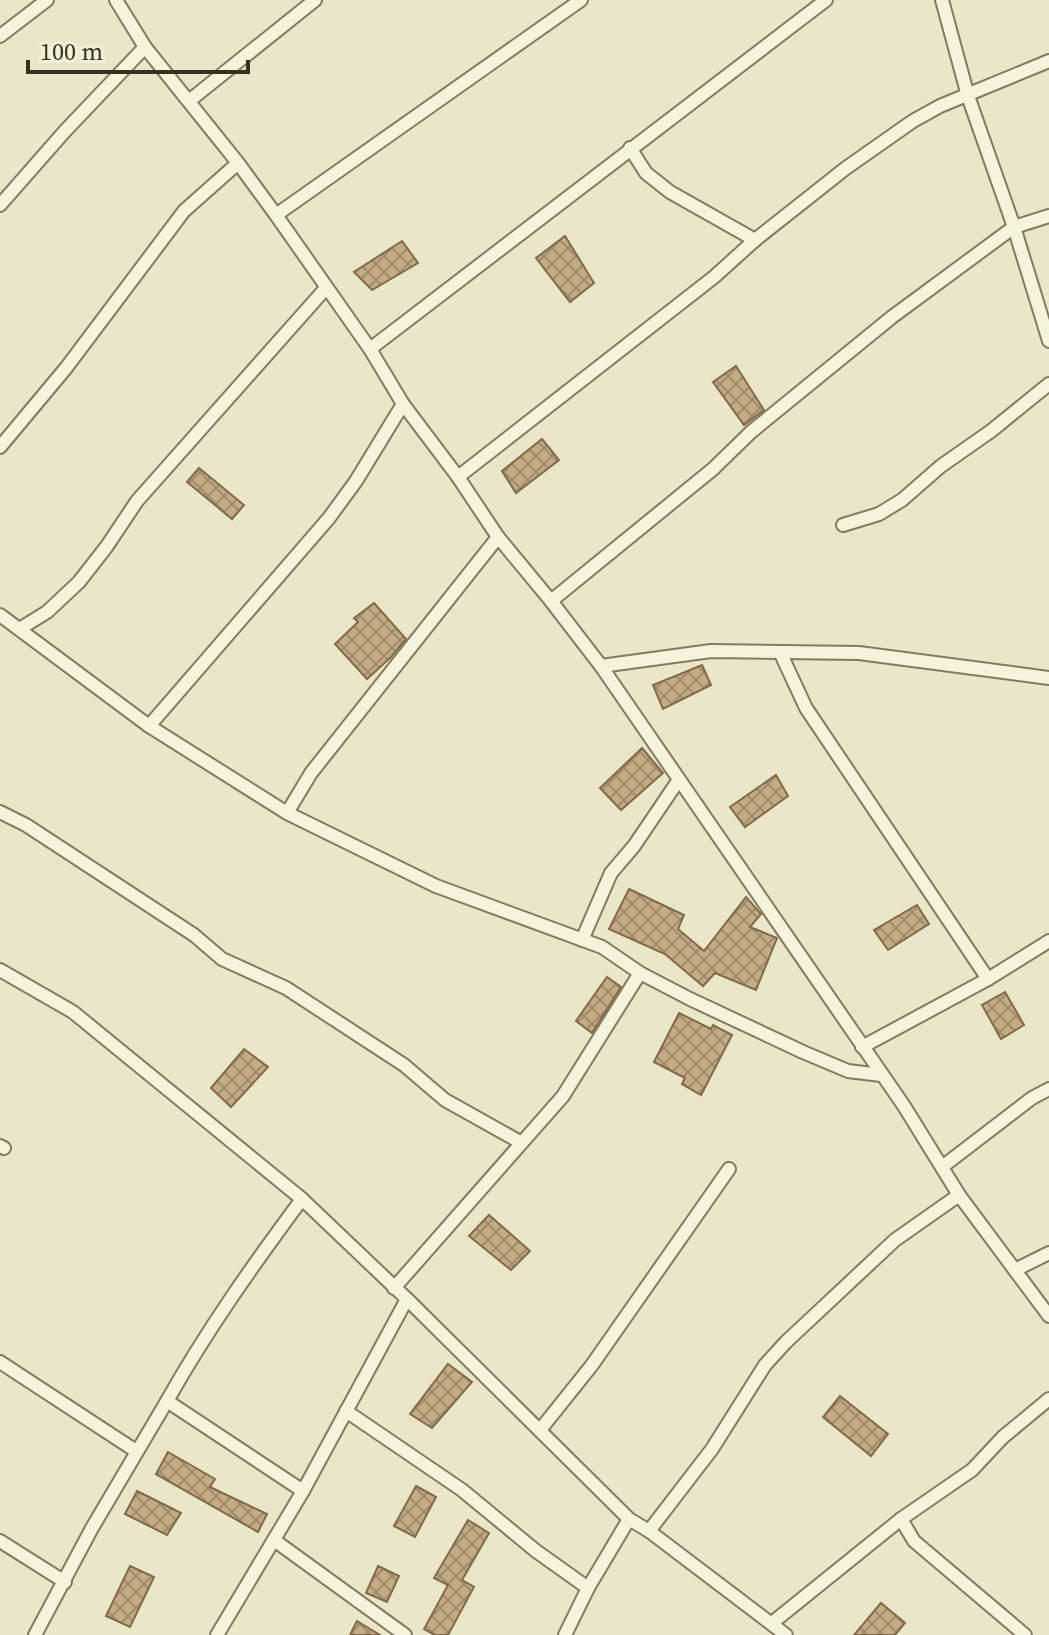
<svg xmlns="http://www.w3.org/2000/svg" width="1049" height="1635" viewBox="0 0 1049 1635" font-family="'Source Serif 4',serif">
<defs>
<pattern id="building-cross-hatch" width="8" height="8" patternUnits="userSpaceOnUse" patternTransform="scale(2)"><rect width="8" height="8" fill="#c4ab83"/><path d="M0 0l8 8M0 8l8-8" fill="none" stroke="#a08c6b"/></pattern>
</defs>
<rect width="100%" height="100%" fill="#eae6c9"/>
<g fill="url(#building-cross-hatch)" stroke="#816a48" stroke-width="2">
<polygon points="565,236 594,283 570,302 536,258"/>
<polygon points="402,241 418,263 372,290 354,272"/>
<polygon points="736,366 764,410 744,425 713,382"/>
<polygon points="542,439 559,460 516,493 502,471"/>
<polygon points="199,468 244,505 232,519 187,482"/>
<polygon points="374,603 406,639 391,657 367,679 335,644 358,622 354,618"/>
<polygon points="702,665 711,685 663,709 653,685"/>
<polygon points="642,748 663,773 621,810 600,788"/>
<polygon points="776,775 788,796 745,827 730,807"/>
<polygon points="629,889 684,915 678,929 704,951 746,897 761,914 750,927 777,938 756,990 715,973 703,986 665,954 609,929"/>
<polygon points="917,905 929,924 888,950 874,930"/>
<polygon points="607,977 621,987 592,1033 576,1021"/>
<polygon points="1005,992 1024,1025 1001,1039 982,1005"/>
<polygon points="679,1013 711,1029 713,1025 732,1035 701,1095 682,1084 685,1078 654,1062"/>
<polygon points="244,1049 268,1067 231,1107 211,1088"/>
<polygon points="489,1215 530,1251 511,1270 469,1236"/>
<polygon points="448,1364 472,1382 432,1428 410,1414"/>
<polygon points="840,1396 888,1434 871,1456 823,1417"/>
<polygon points="168,1452 215,1479 210,1487 267,1514 258,1532 156,1474"/>
<polygon points="416,1486 436,1497 415,1537 394,1526"/>
<polygon points="137,1491 181,1513 167,1535 125,1514"/>
<polygon points="468,1520 489,1533 462,1580 474,1587 448,1635 435,1635 424,1629 448,1585 434,1578"/>
<polygon points="130,1566 154,1577 130,1627 106,1616"/>
<polygon points="378,1566 399,1576 387,1602 366,1593"/>
<polygon points="881,1603 905,1623 895,1635 854,1635"/>
<polygon points="357,1621 380,1635 350,1635"/>
</g>
<g fill="none" stroke-linecap="round" stroke-linejoin="round">
<g stroke="#847a60" stroke-width="16">
<g id="street">
<polyline points="116,0 145,47 238,163 276,215 370,349 403,404 458,477 498,537 551,601 601,666 904,1106 959,1195 1049,1316"/>
<polyline points="942,0 968,96 1014,227 1049,341"/>
<polyline points="0,36 47,0"/>
<polyline points="189,101 315,0"/>
<polyline points="630,148 646,173 670,192 755,240"/>
<polyline points="0,205 65,131 145,47"/>
<polyline points="276,215 581,0"/>
<polyline points="370,349 826,0"/>
<polyline points="0,447 66,368 184,211 238,163"/>
<polyline points="458,477 714,277 755,240 846,168 913,121 940,106 1049,61"/>
<polyline points="843,525 879,514 902,500 941,466 991,431 1049,384"/>
<polyline points="551,601 713,469 751,432 892,317 1014,227 1049,216"/>
<polyline points="0,615 149,726 287,813 436,886 602,947 640,973 690,999 803,1052 848,1071 881,1075"/>
<polyline points="21,628 47,612 79,582 107,546 137,501 326,288"/>
<polyline points="780,652 806,708 988,979"/>
<polyline points="601,666 711,651 859,653 1049,678"/>
<polyline points="149,726 329,518 356,481 403,404"/>
<polyline points="0,812 26,825 194,935 222,959 286,988 404,1065 445,1100 520,1142"/>
<polyline points="287,813 311,773 498,537"/>
<polyline points="582,940 611,873 634,846 678,781"/>
<polyline points="0,970 73,1012 302,1199 407,1299"/>
<polyline points="862,1047 988,979 1049,941"/>
<polyline points="0,1146 4,1148"/>
<polyline points="942,1167 1032,1098 1049,1089"/>
<polyline points="1015,1270 1049,1253"/>
<polyline points="394,1288 563,1096 640,973"/>
<polyline points="0,1362 136,1451"/>
<path d="M167,1401C207,1330 253,1265 302,1199"/>
<polyline points="346,1411 462,1490 536,1551 588,1588"/>
<polyline points="540,1430 592,1365 729,1169"/>
<polyline points="901,1519 914,1541 1025,1635"/>
<polyline points="649,1531 712,1449 765,1365 786,1342 895,1240 959,1195"/>
<polyline points="274,1540 405,1635"/>
<polyline points="0,1541 65,1582"/>
<polyline points="772,1623 901,1519 972,1470 1003,1437 1049,1399"/>
<polyline points="35,1635 92,1528 167,1401 303,1491"/>
<polyline points="217,1635 303,1491 407,1299 629,1519"/>
<polyline points="565,1635 588,1588 629,1519 649,1531 786,1635"/>
</g>
</g>
<use href="#street" stroke="#f5f3dc" stroke-width="12"/>
</g>
<path d="M28 60v12h220v-12" fill="none" stroke="#373021" stroke-width="4"/>
<text x="40" y="60" font-size="24" fill="#373021" stroke="#f2f0d8" stroke-width="6" paint-order="stroke">100 m</text>
</svg>
